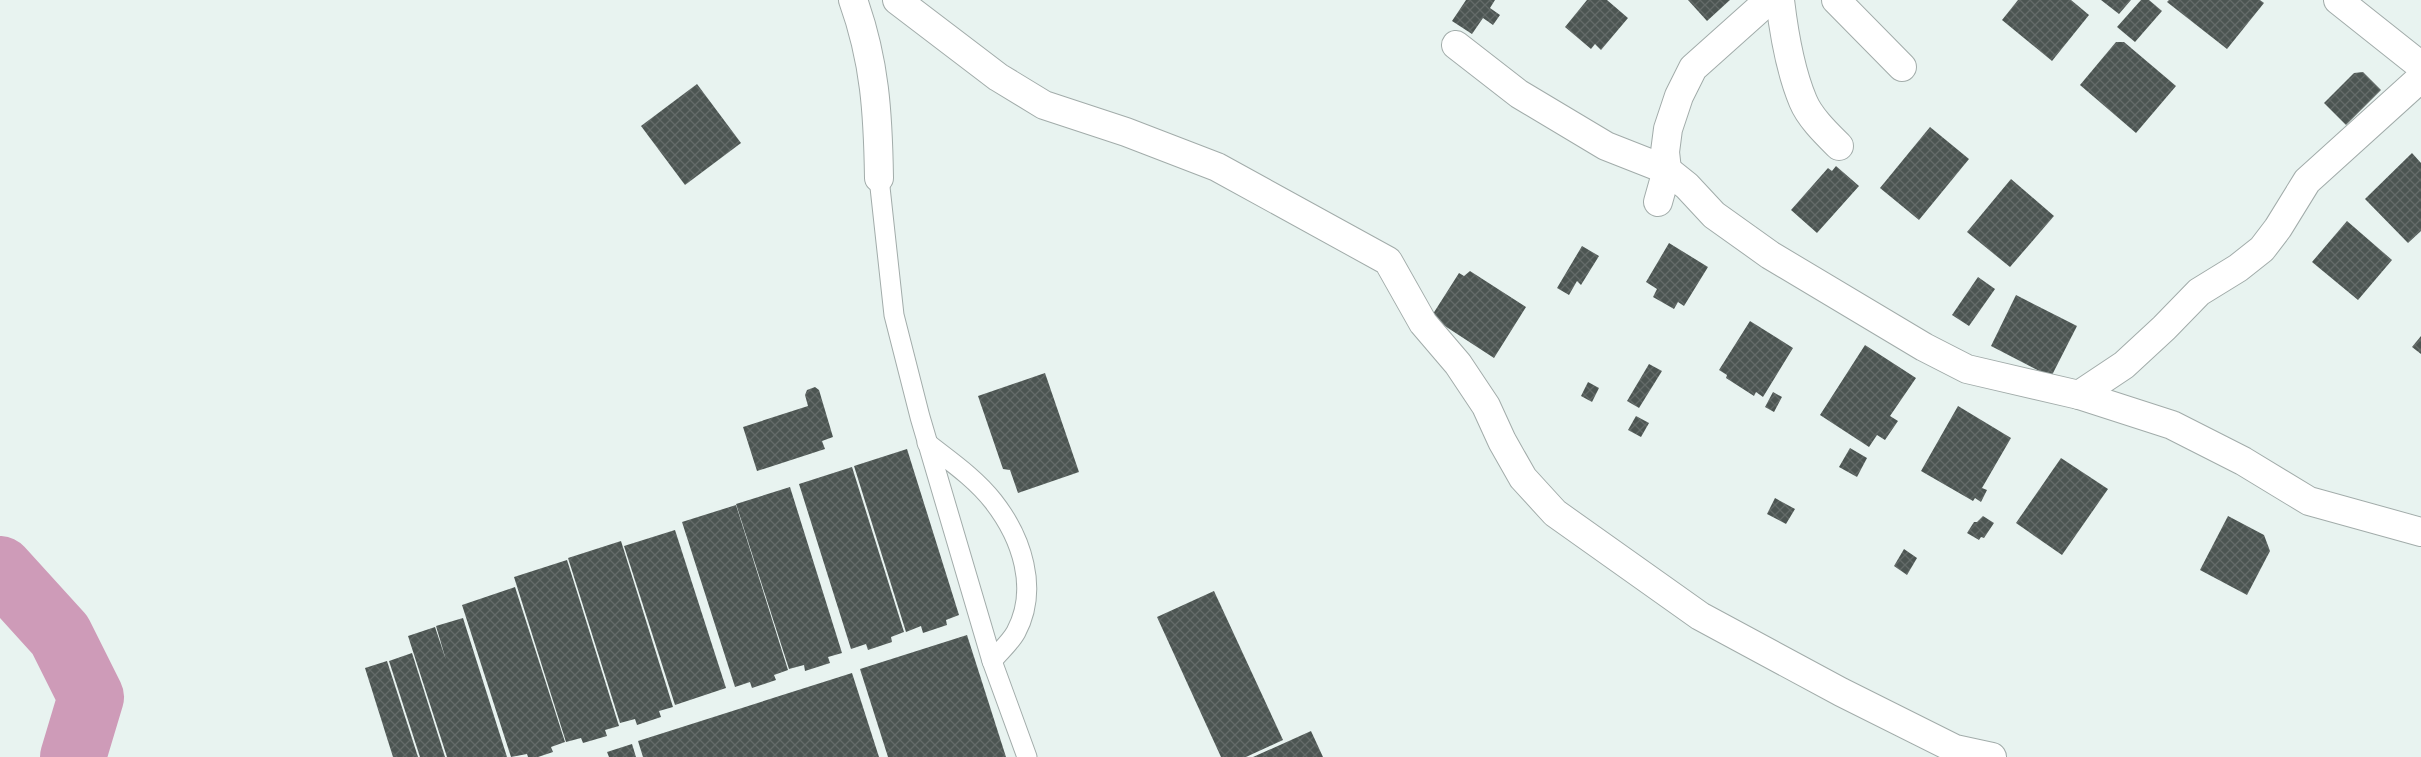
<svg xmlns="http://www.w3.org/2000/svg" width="2421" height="757" viewBox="0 0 2421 757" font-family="'DejaVu Sans',sans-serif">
<defs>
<pattern id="building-cross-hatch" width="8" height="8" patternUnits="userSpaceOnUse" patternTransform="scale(1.25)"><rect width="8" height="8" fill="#4c5552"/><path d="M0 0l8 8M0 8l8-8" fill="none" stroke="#646b69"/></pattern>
</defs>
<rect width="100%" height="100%" fill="#e8f3f0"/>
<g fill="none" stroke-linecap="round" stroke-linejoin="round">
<polyline stroke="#ce9bb8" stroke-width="66" points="0,569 60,635 91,697 73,757"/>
</g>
<g fill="url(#building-cross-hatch)">
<polygon points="1466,0 1495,0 1490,8 1500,15 1493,25 1483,18 1472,34 1452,21"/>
<polygon points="1587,0 1607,0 1628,18 1601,50 1595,44 1591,49 1565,27"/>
<polygon points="1688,0 1730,0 1707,21"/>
<polygon points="2018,0 2071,0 2089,15 2052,61 2002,20"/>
<polygon points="2101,0 2131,0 2119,14"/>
<polygon points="2141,0 2149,0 2162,11 2135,42 2117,27"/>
<polygon points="2169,0 2260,0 2264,3 2227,49 2167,2"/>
<polygon points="2116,42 2124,42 2176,86 2136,133 2080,85"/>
<polygon points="2363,72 2381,90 2346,125 2324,103 2354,73"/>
<polygon points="697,84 741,143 685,185 641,126"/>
<polygon points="1930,127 1969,159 1919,220 1880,188"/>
<polygon points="2412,153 2421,163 2421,231 2408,243 2365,199"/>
<polygon points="1836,166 1859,186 1817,233 1791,210 1828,168 1832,171"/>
<polygon points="2011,179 2054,216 2010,267 1967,232"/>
<polygon points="2347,221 2392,260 2358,300 2312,262"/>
<polygon points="1669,243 1708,267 1684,306 1678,302 1674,309 1653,297 1657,289 1646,282"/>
<polygon points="1582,246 1599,256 1581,285 1577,281 1569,295 1557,288"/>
<polygon points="1470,271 1526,307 1494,358 1431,317 1459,273 1464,276"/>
<polygon points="1978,277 1995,289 1969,326 1952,315"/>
<polygon points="2016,295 2077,326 2051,377 1991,346"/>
<polygon points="1750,321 1793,348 1763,397 1756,392 1754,396 1726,378 1727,375 1719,370"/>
<polygon points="2421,336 2421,354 2412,347"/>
<polygon points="1865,345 1916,378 1890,416 1898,421 1885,440 1877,435 1869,447 1820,415"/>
<polygon points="1649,364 1662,371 1639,408 1627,401"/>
<polygon points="1045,373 1079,472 1018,493 1010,470 1003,469 978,396"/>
<polygon points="1588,382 1599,388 1592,402 1581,396"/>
<polygon points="815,387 819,390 833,437 822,441 825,449 757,471 743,427 808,406 805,395 807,390"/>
<polygon points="1773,392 1782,397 1774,412 1765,407"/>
<polygon points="1958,406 2011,438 1982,488 1987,490 1981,502 1975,498 1973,501 1921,471"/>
<polygon points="1636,416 1649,423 1641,437 1628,430"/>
<polygon points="1850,448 1867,458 1857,477 1839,467"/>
<polygon points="907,449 959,615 946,620 947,625 923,633 921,626 906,632 854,466"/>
<polygon points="2061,458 2108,489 2062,555 2016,523"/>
<polygon points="852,467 904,632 891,637 892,642 868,650 866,644 851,649 799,484"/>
<polygon points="790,487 842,653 828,657 830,663 805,671 804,665 789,669 736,504"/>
<polygon points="1775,498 1795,509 1786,524 1767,514"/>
<polygon points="736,505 788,670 774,675 776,680 752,688 750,682 735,687 682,522"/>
<polygon points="1983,516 1994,523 1984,538 1981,537 1979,540 1967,533 1974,522 1977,522"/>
<polygon points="2228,516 2264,535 2270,551 2247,595 2200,570"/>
<polygon points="675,530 726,688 675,705 624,546"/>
<polygon points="621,541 673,707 659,711 661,717 637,725 635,719 620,723 568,558"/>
<polygon points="1904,549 1917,558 1907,575 1894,566"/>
<polygon points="567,560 619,726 605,730 607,736 583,743 581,738 566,742 514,577"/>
<polygon points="515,587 565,742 551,747 553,752 538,757 528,757 527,754 511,757 462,605"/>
<polygon points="1214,591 1283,740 1246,757 1221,757 1157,617"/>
<polygon points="463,618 507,757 447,757 408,636 435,627 446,660 436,626"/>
<polygon points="967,635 1006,757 888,757 860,669"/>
<polygon points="412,653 445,757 420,757 389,661"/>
<polygon points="387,661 418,757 393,757 365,668"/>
<polygon points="852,673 879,757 643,757 638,741"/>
<polygon points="1311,731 1323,757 1253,757"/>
<polygon points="632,744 636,757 609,757 607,752"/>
</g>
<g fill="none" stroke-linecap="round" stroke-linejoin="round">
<g stroke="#a2acaa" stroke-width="21">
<g id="service">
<polyline points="879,178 894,315 920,417 992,661 1027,757"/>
<path d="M927,443C950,461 975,478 993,501C1022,538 1039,589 1016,632C1010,643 999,652 992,661"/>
</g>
</g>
<g stroke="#a2acaa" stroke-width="30">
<g id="minor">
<path d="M853,0C875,61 878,114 879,178"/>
<polyline points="897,0 998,77 1044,105 1126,132 1217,167 1388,261 1423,323 1458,364 1486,406 1502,441 1523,478 1555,513 1700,616 1841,692 1955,749 1992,757"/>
<path d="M1780,0C1784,34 1790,70 1803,101C1810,118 1827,134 1839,146"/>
<polyline points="1836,0 1902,67"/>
<polyline points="2338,0 2421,66"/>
<polyline points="1456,45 1519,94 1606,146 1667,170 1687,186 1714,215 1770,255 1924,347 1967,369 2079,395 2172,425 2243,461 2309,501 2421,532"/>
<polyline points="1658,202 1667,170 1665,152 1668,129 1679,96 1693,68 1769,0"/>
<polyline points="2079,395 2124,365 2164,328 2199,292 2238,268 2262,249 2278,228 2307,181 2421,78"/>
</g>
</g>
<use href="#service" stroke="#fff" stroke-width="19"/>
<use href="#minor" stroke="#fff" stroke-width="28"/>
</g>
</svg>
